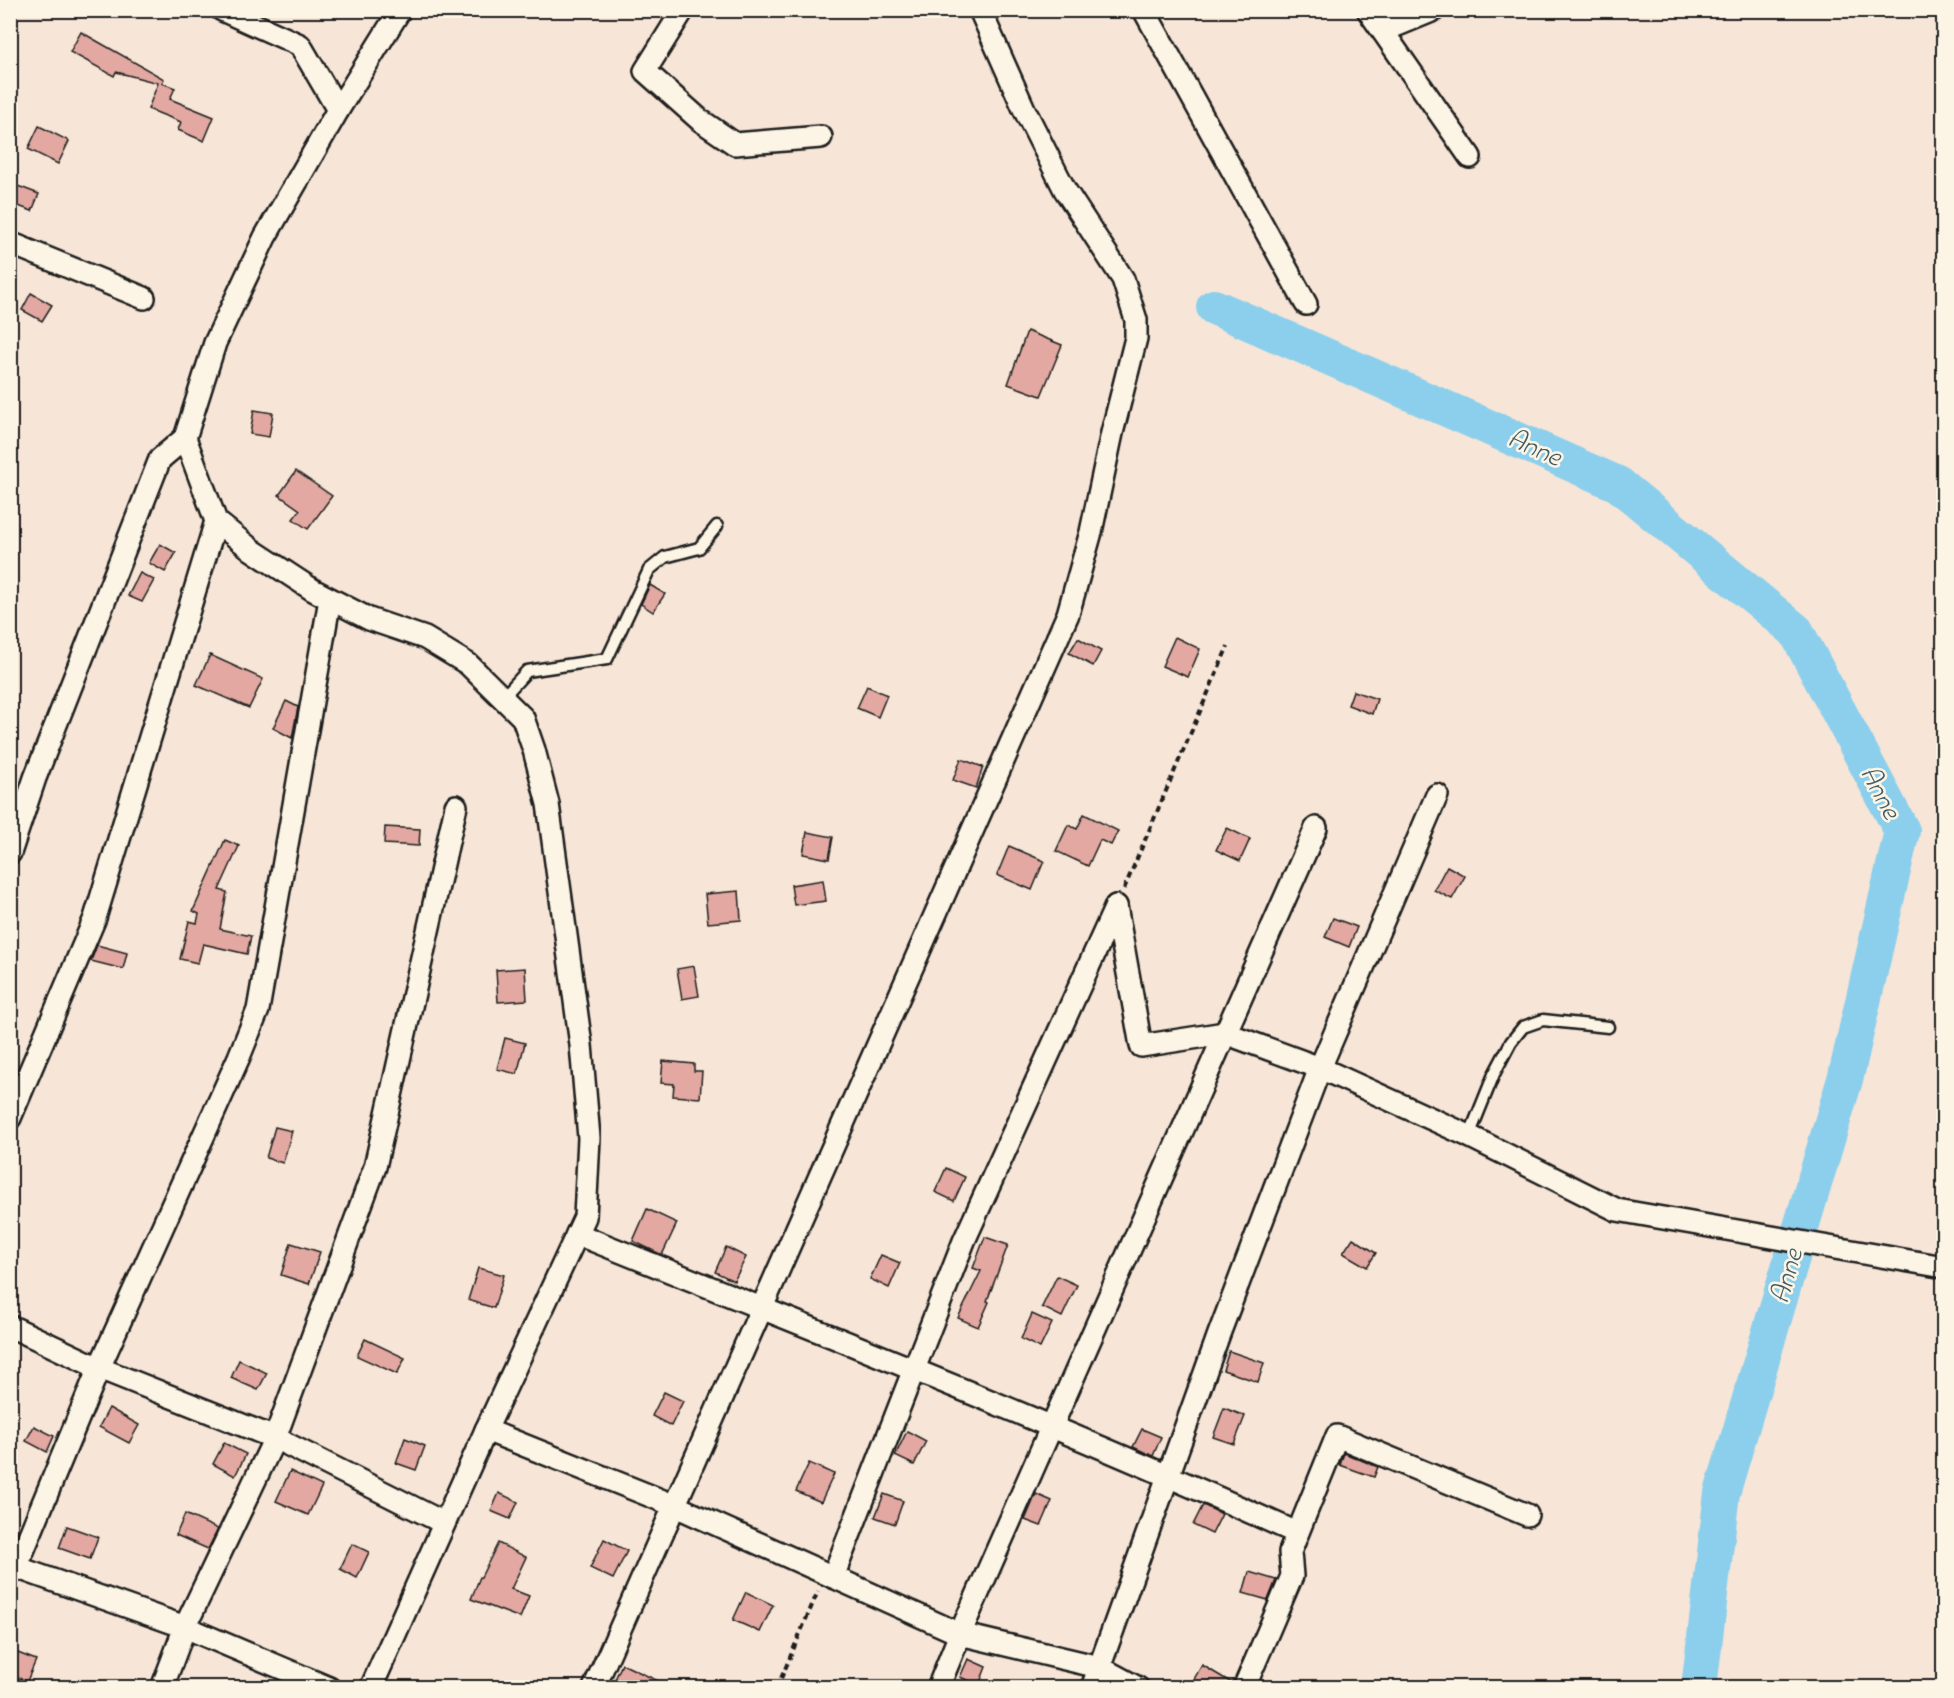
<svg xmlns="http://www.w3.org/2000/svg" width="1954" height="1698" viewBox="0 0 1954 1698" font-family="'Indie Flower',sans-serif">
<rect width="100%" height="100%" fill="#f7e6d7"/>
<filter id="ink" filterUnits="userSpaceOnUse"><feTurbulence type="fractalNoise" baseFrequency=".0167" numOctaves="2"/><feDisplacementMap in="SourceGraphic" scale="12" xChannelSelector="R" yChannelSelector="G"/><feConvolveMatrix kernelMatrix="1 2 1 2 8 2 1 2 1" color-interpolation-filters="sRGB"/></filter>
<g filter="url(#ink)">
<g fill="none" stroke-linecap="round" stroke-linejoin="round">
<polyline stroke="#8bcfed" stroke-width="36" points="1214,307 1618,484 1796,631 1902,831 1846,1076 1722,1493 1699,1688"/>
</g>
<g fill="#e2a8a1" stroke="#1c1c1c" stroke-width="1.5">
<polygon points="81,32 164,79 162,83 175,88 170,99 214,117 204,141 178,130 181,122 148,109 158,83 116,72 114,76 70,52"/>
<polygon points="39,126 69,141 58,164 28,149"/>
<polygon points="15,185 39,194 32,211 10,203"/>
<polygon points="31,293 52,305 42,321 22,310"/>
<polygon points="1027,331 1062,345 1041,396 1008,384"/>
<polygon points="254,410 273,413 269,437 250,434"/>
<polygon points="296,471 332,496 308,529 293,519 300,510 279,495"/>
<polygon points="160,544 176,553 165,572 149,563"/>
<polygon points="140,573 154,580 142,602 128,596"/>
<polygon points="650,585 665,594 653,612 641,604"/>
<polygon points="1175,637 1200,649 1188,677 1162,666"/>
<polygon points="1078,638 1101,651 1093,666 1069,653"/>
<polygon points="210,655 263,679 249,708 196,685"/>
<polygon points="867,686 887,695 878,717 857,708"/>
<polygon points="1353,691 1377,699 1372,714 1348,705"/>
<polygon points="286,701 298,707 292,738 273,728"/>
<polygon points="961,759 983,767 976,788 953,780"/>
<polygon points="1084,814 1118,831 1111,845 1100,840 1088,866 1056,851 1068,825 1077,829"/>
<polygon points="385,827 420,829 419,846 384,844"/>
<polygon points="1227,828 1250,839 1240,861 1216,850"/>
<polygon points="807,832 833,837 829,859 803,854"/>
<polygon points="225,840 239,846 219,890 227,892 220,929 251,936 247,954 203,944 198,963 180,959 189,921 197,923 199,914 193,911"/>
<polygon points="1009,846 1044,861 1032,890 997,875"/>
<polygon points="1447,866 1465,876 1452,899 1434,890"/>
<polygon points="823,880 826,901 794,905 791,885"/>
<polygon points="739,891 741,920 708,923 705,894"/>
<polygon points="1333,918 1357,927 1349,947 1325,937"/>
<polygon points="97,945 127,953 123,969 91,961"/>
<polygon points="694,966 699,996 682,999 677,969"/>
<polygon points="525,968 527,1000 498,1002 496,970"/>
<polygon points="505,1038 525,1043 517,1074 497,1069"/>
<polygon points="663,1061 694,1064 694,1071 702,1071 700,1098 673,1096 674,1084 661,1083"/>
<polygon points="275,1127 292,1131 283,1163 266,1158"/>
<polygon points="946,1168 965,1177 954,1201 935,1192"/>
<polygon points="647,1209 677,1223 662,1255 633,1241"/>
<polygon points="985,1237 1008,1245 987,1301 989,1302 978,1327 958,1318 981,1271 973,1268"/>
<polygon points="1353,1238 1376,1253 1367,1267 1343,1253"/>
<polygon points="291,1243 320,1252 309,1284 281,1275"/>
<polygon points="726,1247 746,1257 734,1281 715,1272"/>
<polygon points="881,1255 900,1263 889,1288 870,1279"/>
<polygon points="478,1268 504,1275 494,1308 468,1300"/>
<polygon points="1057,1276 1077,1285 1062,1317 1042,1307"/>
<polygon points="1032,1314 1052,1323 1040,1348 1021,1339"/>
<polygon points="365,1339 405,1358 397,1374 357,1356"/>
<polygon points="1229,1351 1264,1363 1258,1382 1223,1370"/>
<polygon points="239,1360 267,1373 258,1390 231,1378"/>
<polygon points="664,1392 683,1401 671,1426 652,1416"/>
<polygon points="109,1408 139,1425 129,1443 99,1427"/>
<polygon points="1224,1408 1245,1416 1234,1444 1213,1437"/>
<polygon points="34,1426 54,1436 47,1452 26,1441"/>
<polygon points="1142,1429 1161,1437 1153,1456 1133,1447"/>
<polygon points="907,1431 926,1441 914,1465 895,1456"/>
<polygon points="405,1438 425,1446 416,1470 396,1463"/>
<polygon points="224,1443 246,1454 235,1476 213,1464"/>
<polygon points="1344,1453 1378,1467 1374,1477 1340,1465"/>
<polygon points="809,1463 834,1474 821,1502 796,1491"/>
<polygon points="290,1471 322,1486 308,1515 276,1501"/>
<polygon points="499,1493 518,1502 510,1519 491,1511"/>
<polygon points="884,1494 903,1501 895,1524 875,1517"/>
<polygon points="1036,1494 1052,1501 1041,1526 1025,1520"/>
<polygon points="1203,1505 1222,1514 1212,1534 1193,1525"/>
<polygon points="185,1514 218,1529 208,1549 176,1535"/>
<polygon points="67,1526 98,1537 90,1559 59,1548"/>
<polygon points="604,1539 627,1551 613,1579 590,1568"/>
<polygon points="498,1543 526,1557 511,1589 529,1596 520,1618 471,1599 480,1577 481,1577"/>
<polygon points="352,1544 369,1552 357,1578 340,1569"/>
<polygon points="1249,1572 1276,1580 1268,1600 1243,1593"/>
<polygon points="746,1592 773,1605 760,1632 733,1620"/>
<polygon points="10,1650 36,1660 27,1681 10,1675"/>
<polygon points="968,1659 986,1667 979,1685 960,1677"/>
<polygon points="622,1664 673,1688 611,1688"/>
<polygon points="1202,1665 1232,1683 1232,1688 1189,1688"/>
</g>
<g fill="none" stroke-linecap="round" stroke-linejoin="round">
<g stroke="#1c1c1c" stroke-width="15">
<g id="lane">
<polyline points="503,697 527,671 607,659 649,570 665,557 699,548 717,526"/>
<polyline points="1469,1136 1494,1074 1511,1042 1523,1027 1543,1020 1608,1027"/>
</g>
</g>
<g stroke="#1c1c1c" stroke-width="26">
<g id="street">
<polyline points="222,10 300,45 338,110"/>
<polyline points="683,10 645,71 700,120 735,144 821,137"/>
<polyline points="1144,10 1306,304"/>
<polyline points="1368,10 1470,157"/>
<polyline points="1383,31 1434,10"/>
<polyline points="10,243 144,298"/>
<polyline points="10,853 35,778 160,459 185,438"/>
<polyline points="1116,906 1141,1046 1225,1033 1320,1068 1469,1136 1617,1210 1944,1267"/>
<polyline points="10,1118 95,918 216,521"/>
<path d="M577,1234C818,1331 1060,1426 1297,1533"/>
<polyline points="10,1326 99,1368 275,1438 444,1523"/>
<polyline points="486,1430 673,1505 960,1634 1099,1667 1138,1688"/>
<polyline points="10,1565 185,1627 329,1688"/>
<polyline points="16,1568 99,1368 239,1057 258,1010 330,599"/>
<polyline points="833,1577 964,1241 1116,906"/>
<polyline points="162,1688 185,1627 275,1438 375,1167 456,806"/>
<polyline points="371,1688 486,1430 585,1217 589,1138 581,1045 548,804 534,750 523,718 468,664 425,638 369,619 313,590 252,550 216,521 185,438 215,343 265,237 338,110 400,10"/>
<polyline points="594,1688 1068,614 1091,532 1112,433 1136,338 1136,320 1123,279 1065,190 1024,109 980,10"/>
<polyline points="938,1688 960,1634 1316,828"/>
<polyline points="1092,1688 1219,1334 1320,1068 1437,795"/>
<polyline points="1244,1688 1292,1576 1290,1552 1337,1436 1527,1515"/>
</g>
</g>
<g stroke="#1c1c1c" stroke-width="4" stroke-dasharray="6 4.5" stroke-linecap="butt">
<polyline points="1124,889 1228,646"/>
<polyline points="777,1688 818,1591"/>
</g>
<use href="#lane" stroke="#fcf5e5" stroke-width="10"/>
<use href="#street" stroke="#fcf5e5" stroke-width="21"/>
</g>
</g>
<g text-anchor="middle" stroke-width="5" stroke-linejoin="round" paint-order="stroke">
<g font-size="27" font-style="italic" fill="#435b65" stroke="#fcf5e5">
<text transform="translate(1535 447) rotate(24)" y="9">Anne</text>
<text transform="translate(1881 792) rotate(62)" y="9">Anne</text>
<text transform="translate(1786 1276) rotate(-74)" y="9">Anne</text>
</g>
</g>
<rect width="1954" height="1698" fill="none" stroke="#fcf5e5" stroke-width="36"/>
<rect x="18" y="18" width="1918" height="1662" fill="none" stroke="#1c1c1c" stroke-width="2" filter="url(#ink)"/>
</svg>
